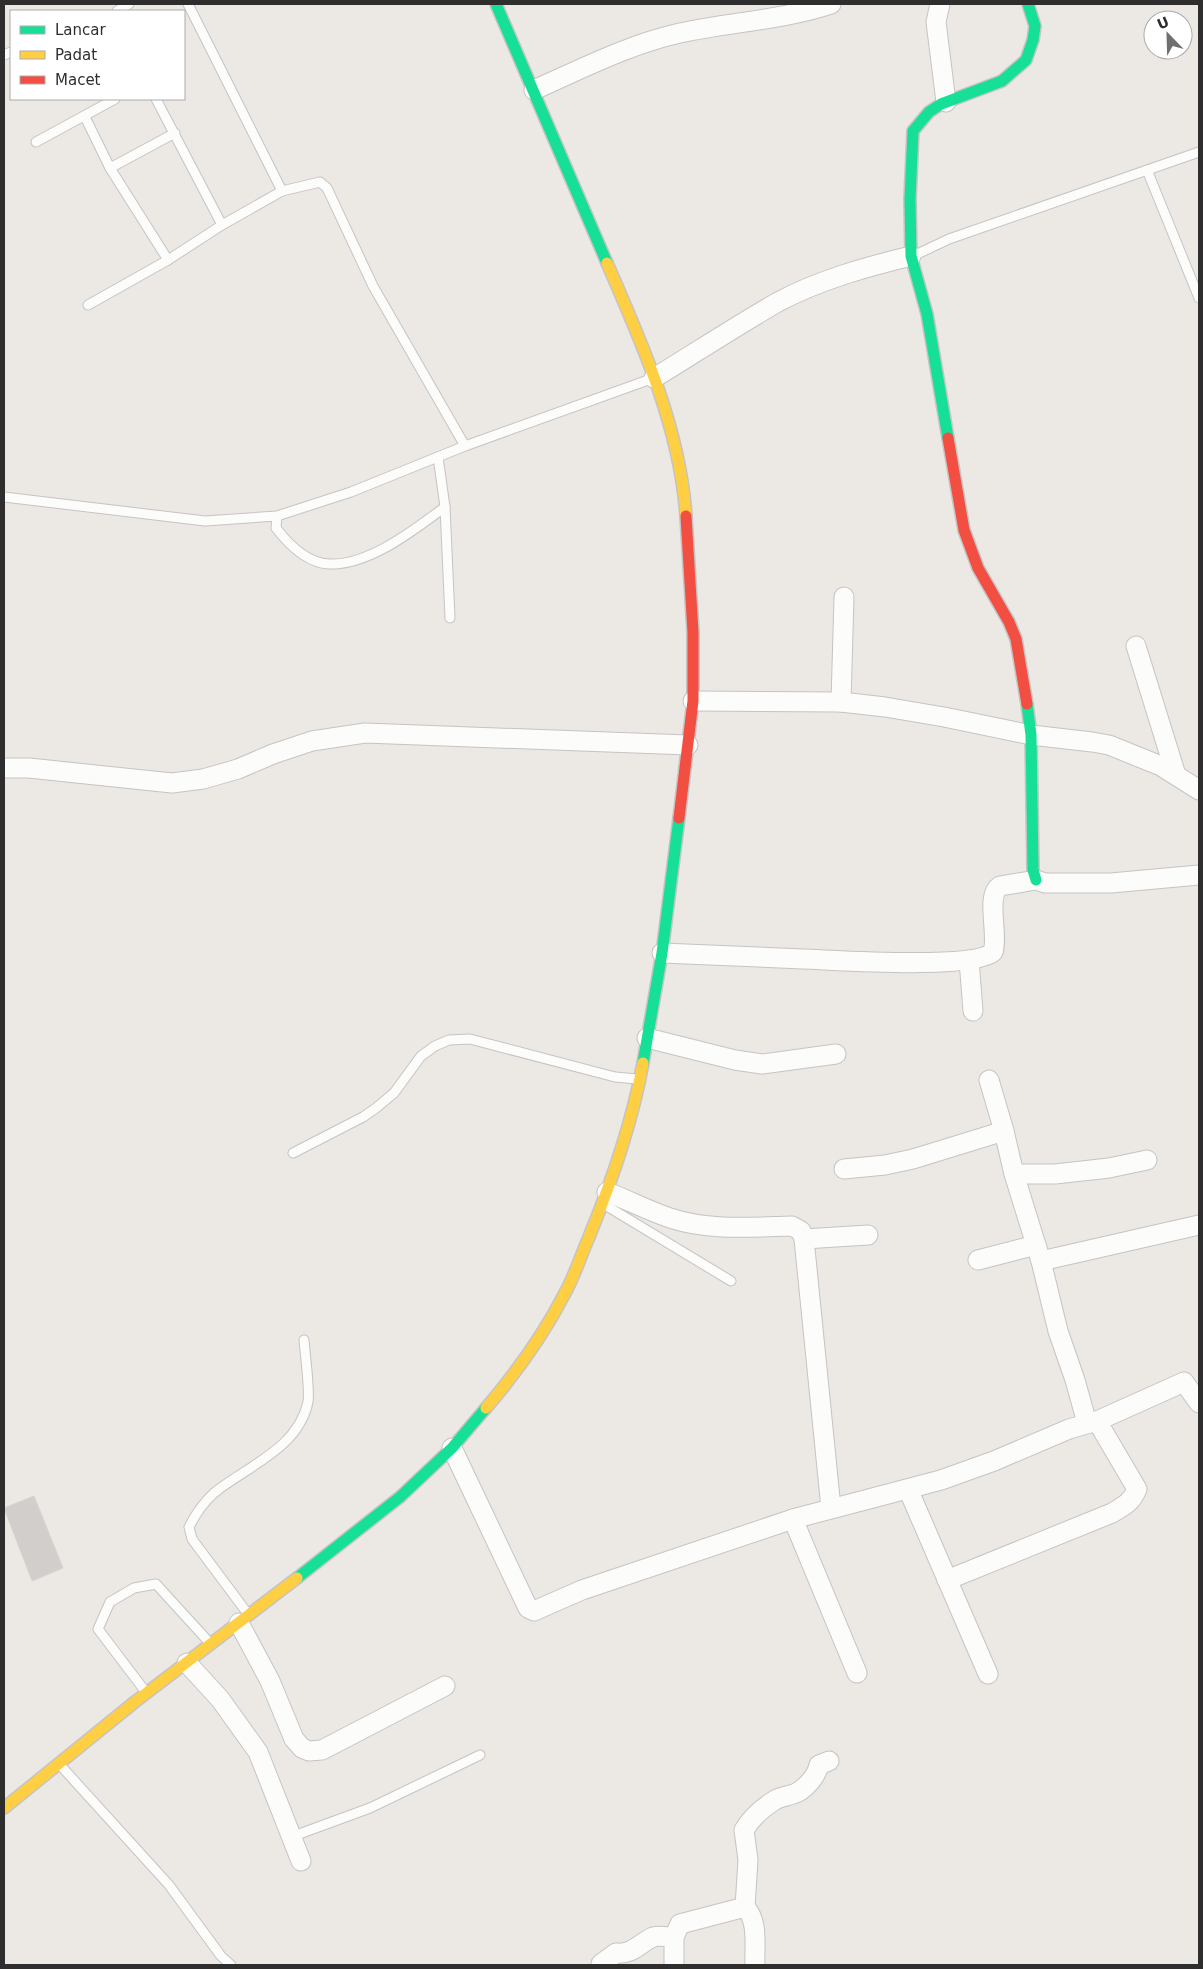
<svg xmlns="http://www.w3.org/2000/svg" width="1203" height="1969" viewBox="0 0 1203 1969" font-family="'DejaVu Sans',sans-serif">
<rect width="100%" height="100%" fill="#ece8e4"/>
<polygon fill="#d1cecb" stroke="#d7d4d0" points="34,1496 63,1568 32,1581 4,1508"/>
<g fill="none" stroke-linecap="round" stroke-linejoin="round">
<g stroke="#c5c4c5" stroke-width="11">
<g id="lane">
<polyline points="188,4 282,191 320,182 327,188 373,286 465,446 651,379"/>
<polyline points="117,11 129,4"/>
<polyline points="4,55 11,52"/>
<polyline points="156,99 222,225"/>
<polyline points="85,117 110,168 168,260"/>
<polyline points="36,142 115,99"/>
<polyline points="110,168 175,133"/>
<polyline points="1147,170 1199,298"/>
<polyline points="913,256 949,239 1199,152"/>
<polyline points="88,305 168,260 222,225 282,191"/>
<polyline points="438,457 445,507 450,618"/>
<polyline points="4,497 205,521 277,516 351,492 465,446"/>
<path d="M277,516L276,528C289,545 307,563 329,564C368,566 414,530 445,507"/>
<polyline points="293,1153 363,1117 376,1108 394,1093 421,1056 435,1046 449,1040 470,1039 615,1077 637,1079"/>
<polyline points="605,1205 731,1281"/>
<path d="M248,1614L192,1539L189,1527C195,1515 203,1503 214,1493C247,1466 298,1449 308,1402C310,1389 305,1355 304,1340"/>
<polyline points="145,1691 98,1629 110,1602 134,1588 156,1584 208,1641"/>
<polyline points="61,1766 169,1885 221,1956 231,1965"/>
<polyline points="291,1837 370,1808 480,1755"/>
</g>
</g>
<g stroke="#c5c4c5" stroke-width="21">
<g id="street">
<polyline points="940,4 936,22 946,102"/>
<path d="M534,90C581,69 630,44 680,33C730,22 783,20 831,4"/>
<path d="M654,378C695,353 736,326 778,302C819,280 866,267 911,256"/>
<polyline points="1136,646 1176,775"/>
<polyline points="693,701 841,702 885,707 944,717 1031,735 1092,742 1109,745 1161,766 1199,790"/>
<polyline points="841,702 844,597"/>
<polyline points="4,768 29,768 172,783 203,779 238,769 273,754 312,741 365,733 688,745"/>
<path d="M662,953C709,955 756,957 803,959C836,960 973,970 993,952C999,934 985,896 1000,886L1036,880L1045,883H1111L1199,875"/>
<polyline points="969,960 973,1011"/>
<polyline points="647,1038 735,1060 762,1064 836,1054"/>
<polyline points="989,1080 1004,1131 1014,1174 1041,1261 1058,1331 1075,1380 1087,1423"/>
<polyline points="844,1169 885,1165 913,1159 1004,1131"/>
<polyline points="1014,1174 1055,1174 1109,1168 1147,1160"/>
<path d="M607,1192C628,1200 649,1211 670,1218C709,1231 752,1227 792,1226L801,1231L804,1239L831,1508"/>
<polyline points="804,1239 868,1235"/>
<polyline points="978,1260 1036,1245"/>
<polyline points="1041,1261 1199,1225"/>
<polyline points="452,1448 528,1608 534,1611 582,1590 793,1519 941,1480 994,1461 1069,1429 1097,1421 1184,1382 1199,1403"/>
<polyline points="908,1489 988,1674"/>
<polyline points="793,1519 857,1673"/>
<path d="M947,1580L1112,1513C1124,1506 1132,1502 1137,1489L1097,1421"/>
<polyline points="239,1623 270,1681 294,1739 302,1748 309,1751 322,1750 445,1686"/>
<polyline points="187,1663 220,1699 258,1752 301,1861"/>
<path d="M745,1907L748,1860L744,1830C751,1818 764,1807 775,1800C782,1796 791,1796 798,1792C807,1787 817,1775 819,1765L829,1761"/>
<path d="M601,1964L616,1953C632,1955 640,1943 653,1937C659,1935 668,1937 674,1937"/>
<path d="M674,1965V1937L680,1924L745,1907C759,1921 754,1947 755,1965"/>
</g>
</g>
<g stroke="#c5c4c5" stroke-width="14">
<g id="fast">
<polyline points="496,4 607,263"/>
<polyline points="948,438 927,314 911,256 910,199 913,131 929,112 941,104 1002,81 1026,60 1033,40 1035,26 1028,4"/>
<polyline points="1027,704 1031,735 1033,870 1036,880"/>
<polyline points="643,1063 662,953 679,818"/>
<polyline points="297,1578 400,1497 452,1448 486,1408"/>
</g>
</g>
<g stroke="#c5c4c5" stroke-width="14">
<g id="slow">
<path d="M607,263C642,343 680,428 686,516"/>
<path d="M486,1408C516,1373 544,1334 565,1293C575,1275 581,1255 589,1237C612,1181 632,1123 643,1063"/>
<polyline points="4,1808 136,1701 297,1578"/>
</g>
</g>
<g stroke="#c5c4c5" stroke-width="14">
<g id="jam">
<polyline points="948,438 964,530 978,568 1009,622 1016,639 1027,704"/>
<polyline points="679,818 693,701 693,632 686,516"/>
</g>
</g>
<use href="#lane" stroke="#fcfcfb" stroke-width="9"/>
<use href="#street" stroke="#fcfcfb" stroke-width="19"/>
<use href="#fast" stroke="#16e098" stroke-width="11"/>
<use href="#slow" stroke="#ffcf43" stroke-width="11"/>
<use href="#jam" stroke="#f24e42" stroke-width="11"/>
</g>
<rect width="1203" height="1969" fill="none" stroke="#2e2e2e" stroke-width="10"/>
<rect x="10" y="10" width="175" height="90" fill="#ffffff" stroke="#ababab"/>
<rect x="20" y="26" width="25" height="8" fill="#16e098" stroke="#ababab"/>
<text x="55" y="35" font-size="15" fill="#2e2e2e">Lancar</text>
<rect x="20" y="51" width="25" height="8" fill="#ffcf43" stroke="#ababab"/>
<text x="55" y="60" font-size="15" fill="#2e2e2e">Padat</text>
<rect x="20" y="76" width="25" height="8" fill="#f24e42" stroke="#ababab"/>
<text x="55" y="85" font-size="15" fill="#2e2e2e">Macet</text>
<g transform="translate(1168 35) rotate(337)"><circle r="24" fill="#ffffff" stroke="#ababab"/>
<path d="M0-4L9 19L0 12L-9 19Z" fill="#706f6e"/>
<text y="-8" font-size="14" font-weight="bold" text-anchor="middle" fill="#2e2e2e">U</text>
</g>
</svg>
